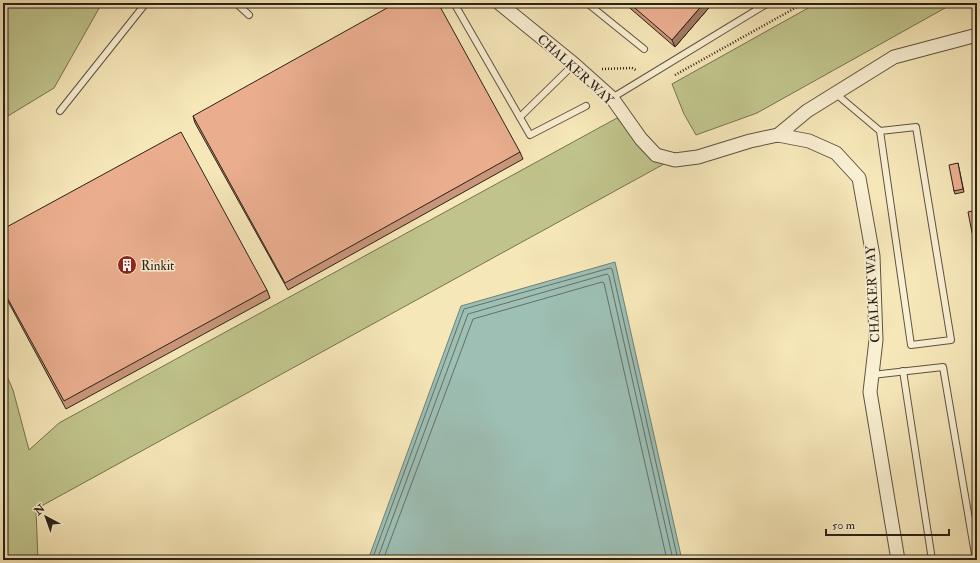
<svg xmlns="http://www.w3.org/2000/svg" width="980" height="563" viewBox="0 0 980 563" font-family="'IM FELL Double Pica',serif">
<rect width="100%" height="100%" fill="#f6e7b9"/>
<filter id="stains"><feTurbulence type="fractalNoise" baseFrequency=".005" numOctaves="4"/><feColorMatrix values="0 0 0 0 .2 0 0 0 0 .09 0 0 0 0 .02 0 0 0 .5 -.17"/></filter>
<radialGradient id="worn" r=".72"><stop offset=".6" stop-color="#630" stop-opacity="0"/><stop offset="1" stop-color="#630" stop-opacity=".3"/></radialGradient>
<g fill="#c0c48c" stroke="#767352">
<polygon points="3,3 102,3 54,88 3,119"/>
<polygon points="817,3 954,3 757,113 696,135 684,114 672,84"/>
<polygon points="617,118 637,141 664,164 36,509 38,560 3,560 3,367 13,390 29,450 59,423"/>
</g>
<polygon fill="#9dbfb4" stroke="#6f8076" points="615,262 682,560 368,560 461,306"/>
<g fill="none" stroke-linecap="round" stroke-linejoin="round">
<g stroke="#647066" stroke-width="1">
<polyline points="372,560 464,309 610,268 612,269 678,560"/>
<polyline points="377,560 468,314 607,274 609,276 673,560"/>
<polyline points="383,560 473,319 602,282 604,283 667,560"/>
</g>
<g stroke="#5e5341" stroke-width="8">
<g id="service">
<polyline points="236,3 249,15"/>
<polyline points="454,3 530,135 586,106"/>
<polyline points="587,3 644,49"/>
<polyline points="835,93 880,131 911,345 951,340 916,127 880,131"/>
<polyline points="612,98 768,3"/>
<polyline points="60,111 146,3"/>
<polyline points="520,117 574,64"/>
<polyline points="903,371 932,560"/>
<polyline points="872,375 943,367 976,560"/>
</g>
</g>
<g stroke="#5e5341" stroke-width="15">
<g id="minor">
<polyline points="499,3 574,64 612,98 641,139 656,155 675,160 698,157 750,141 778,135 809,141 836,153 859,178 873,256 876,340 870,392 898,560"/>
<polyline points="778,135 807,111 894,57 977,35"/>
</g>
</g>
<g stroke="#2b2219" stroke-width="2.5" stroke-dasharray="1 2" stroke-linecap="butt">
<polyline points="602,69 632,68 636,70"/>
<polyline points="675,75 804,3"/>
</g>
<use href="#service" stroke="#f9efd2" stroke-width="6"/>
<use href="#minor" stroke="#f9efd2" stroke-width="13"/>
</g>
<g fill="#c9967b" stroke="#2b2219">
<polygon points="624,3 713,3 675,47"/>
<polygon points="193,116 520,152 523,159 288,290 195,123"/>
<polygon points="958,163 964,192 955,194 954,191"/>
<polygon points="3,229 267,290 270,298 66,409 3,292"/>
</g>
<polygon fill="#a47a64" stroke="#2b2219" points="704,3 713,3 675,47 672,40"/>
<g fill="#eaae8f" stroke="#2b2219">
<polygon points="396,3 438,3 520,152 285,283 193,116"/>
<polygon points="629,3 704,3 672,40"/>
<polygon points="181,132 267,290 64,401 3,290 3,229"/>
<polygon points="958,163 963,189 954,191 949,165"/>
<polygon points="977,210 977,258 968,212"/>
</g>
<defs>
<g id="building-disc" transform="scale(1)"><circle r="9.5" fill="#8f2418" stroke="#f9efd2"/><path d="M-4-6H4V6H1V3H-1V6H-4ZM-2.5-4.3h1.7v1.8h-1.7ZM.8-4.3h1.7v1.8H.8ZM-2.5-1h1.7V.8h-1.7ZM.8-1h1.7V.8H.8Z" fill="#fff"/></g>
</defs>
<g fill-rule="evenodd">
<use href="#building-disc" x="127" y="265"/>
</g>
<g text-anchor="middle" stroke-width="3" stroke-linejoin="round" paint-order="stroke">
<g font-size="13" fill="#2b2219" stroke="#f9efd2">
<text transform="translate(576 69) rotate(42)" y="5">CHALKER WAY</text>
<text transform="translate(872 294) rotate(-93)" y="5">CHALKER WAY</text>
</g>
<g font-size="13" fill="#2b2219" stroke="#f9efd2" text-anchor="start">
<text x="141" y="270">Rinkit</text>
</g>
</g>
<rect width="980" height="563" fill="none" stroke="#f6e7b9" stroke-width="16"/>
<rect x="4" y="4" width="972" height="555" fill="none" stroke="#2b2219" stroke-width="2"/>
<rect x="8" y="8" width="964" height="547" fill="none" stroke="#2b2219"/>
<g transform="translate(46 517) rotate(319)" stroke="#f9efd2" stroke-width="3" paint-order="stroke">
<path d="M0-3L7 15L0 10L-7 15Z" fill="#2b2219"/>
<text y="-6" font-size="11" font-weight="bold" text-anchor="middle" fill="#2b2219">N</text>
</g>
<path d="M826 529v6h123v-6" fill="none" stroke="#2b2219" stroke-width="2"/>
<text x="832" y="529" font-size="12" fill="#2b2219" stroke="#f9efd2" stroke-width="3" paint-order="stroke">50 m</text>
<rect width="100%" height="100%" filter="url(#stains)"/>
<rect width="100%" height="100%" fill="url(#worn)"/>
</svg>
